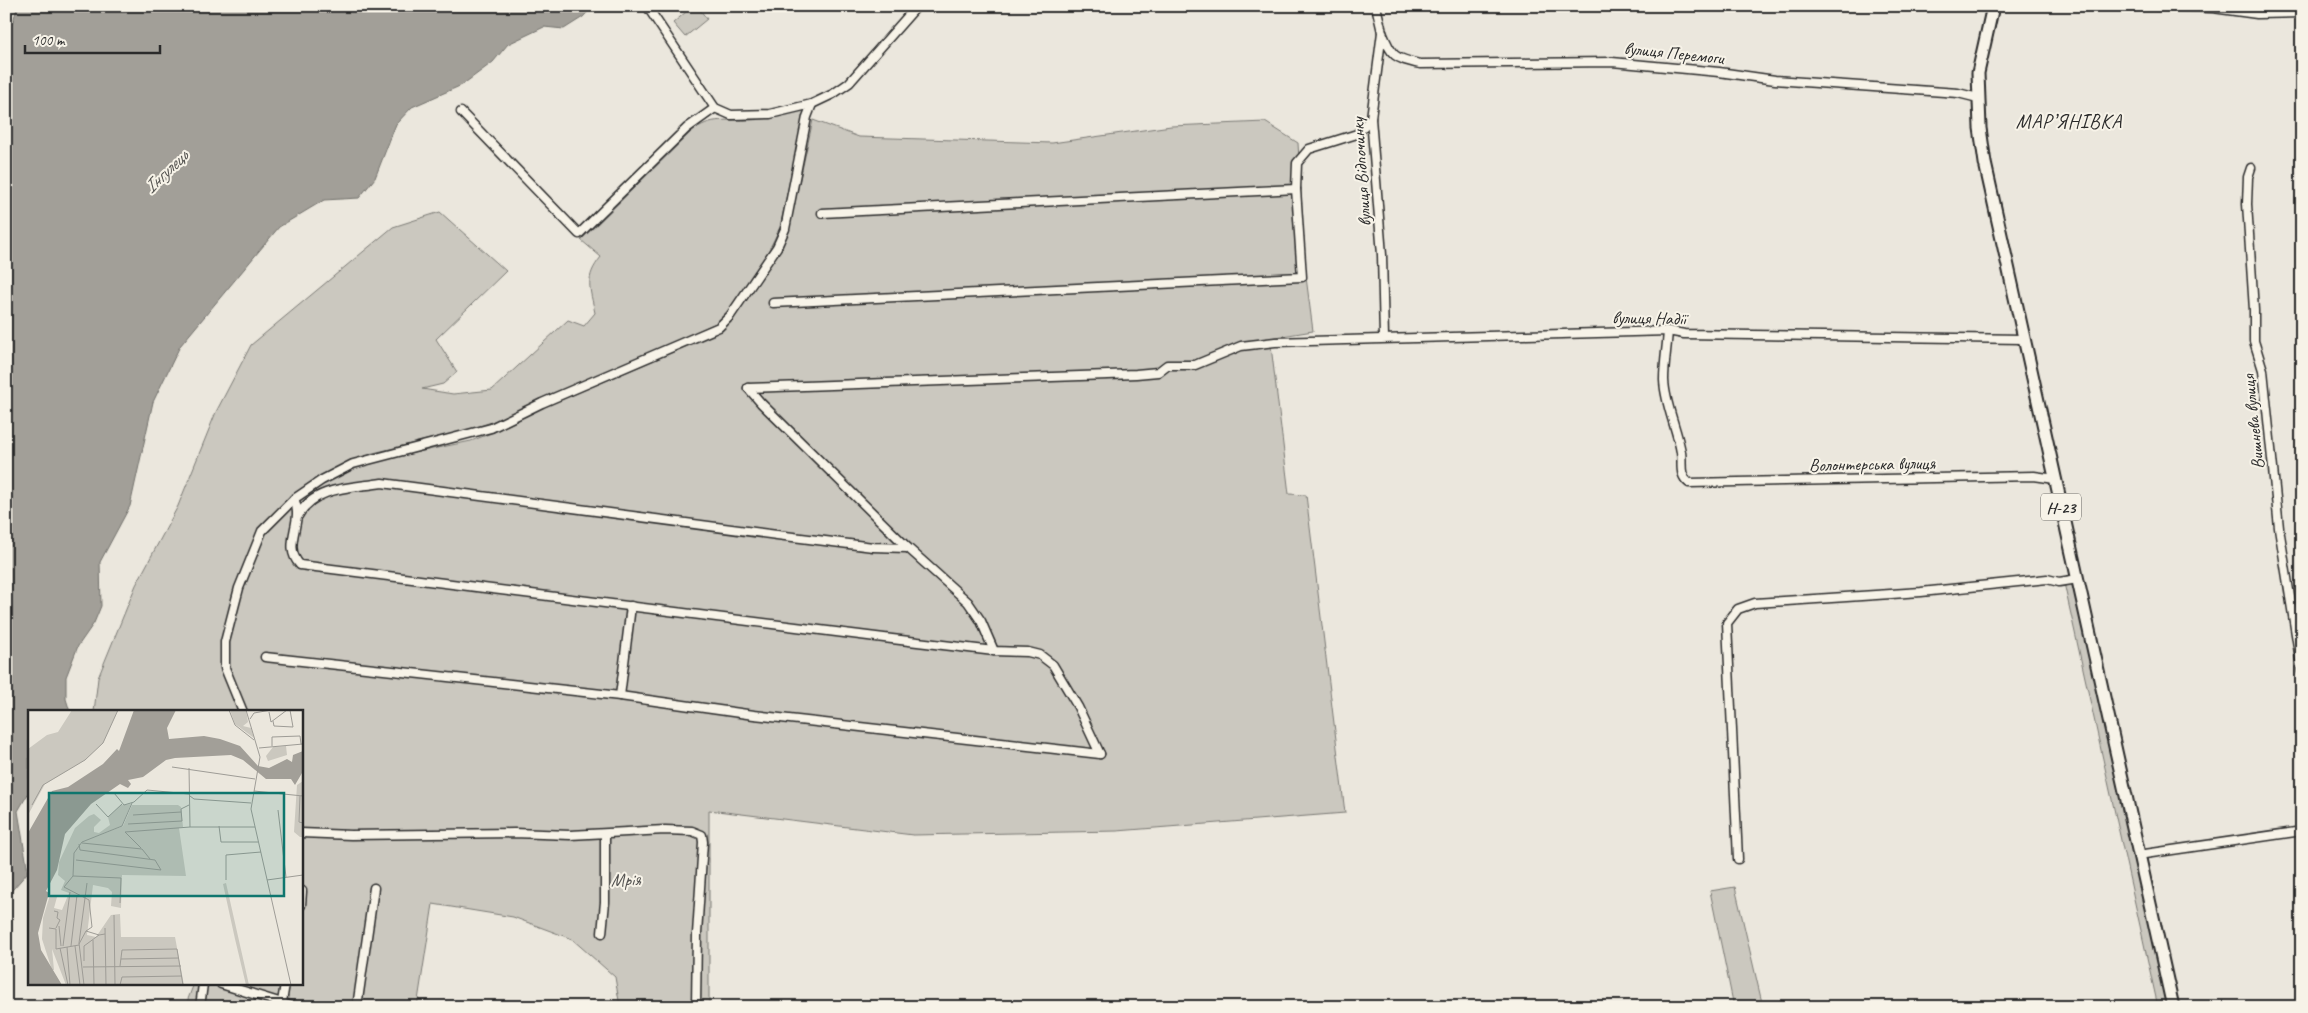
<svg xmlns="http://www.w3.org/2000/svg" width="2308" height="1013" viewBox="0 0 2308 1013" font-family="Caveat,sans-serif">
<rect width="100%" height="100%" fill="#ebe7dd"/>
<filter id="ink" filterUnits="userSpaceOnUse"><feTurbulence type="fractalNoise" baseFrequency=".02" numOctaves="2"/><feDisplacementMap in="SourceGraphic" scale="10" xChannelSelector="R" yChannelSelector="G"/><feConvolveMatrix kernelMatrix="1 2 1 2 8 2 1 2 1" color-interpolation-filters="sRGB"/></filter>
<g filter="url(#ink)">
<g fill="#cbc8bf" stroke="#7b7a75">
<polygon points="693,6 697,6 707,19 685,37 673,23"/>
<path d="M805,109L780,227C766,259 742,297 718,322L503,418L468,430L369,454L370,462L471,441L494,432L544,407L714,335L733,317L781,248L789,229L813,120L859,137L1052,143L1171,126L1265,122L1298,143L1306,277L1313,331L1270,338L1289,494L1306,495L1345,813L1117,831L913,835L709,810V1007H620L615,977L572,939L513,917L433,904L417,1007H185L193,986L190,984H301V712H94L98,678L136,585L178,506L216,412L251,345L393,227L440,212L506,271L436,339L457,372L443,384L422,389L453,394L492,390L568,320L584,326L595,313C590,288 584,278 601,257L581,240L691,132C712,115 727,122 751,120C769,119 787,114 805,109Z"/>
<polygon points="2075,582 2171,1007 2158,1007 2064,583"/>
<polygon points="1735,887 1763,1007 1734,1007 1710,891"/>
</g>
<polygon fill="#a29f98" stroke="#72716c" points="18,6 593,6 583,17 564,29 544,27 508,44 493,62 462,85 412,107 396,124 375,178 359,198 324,200 279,227 180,346 153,402 130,506 100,562 101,606 94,623 78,646 66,677 66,699 70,712 29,712 29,792 18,811 28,872 6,897 6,41"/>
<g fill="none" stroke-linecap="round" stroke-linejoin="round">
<g stroke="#2b2b2b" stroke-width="11">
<g id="minor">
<polyline points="647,6 715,108 731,115 770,114 812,104 833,94 849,83 917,6"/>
<polyline points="1376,6 1382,32 1371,118 1382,255 1384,338"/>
<polyline points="2156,6 2213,8 2257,14 2302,13"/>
<path d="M1382,32C1392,57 1394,58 1420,64L1612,62L1719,72L1775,80L1958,93L1978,98"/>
<polyline points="461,112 579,234 687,128 715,108"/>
<polyline points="2251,168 2248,177 2247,204 2254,310 2254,341 2263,370 2279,528 2302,672"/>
<polyline points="822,213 1296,189"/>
<polyline points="773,303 1302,277 1296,189 1297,163 1309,149 1357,134 1371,118"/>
<path d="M1668,331C1667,347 1664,364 1664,380C1665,405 1677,428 1681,452C1683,464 1678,474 1689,483L2034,476L2055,479"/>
<polyline points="748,388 1136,374 1158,372 1167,365 1195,365 1241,346 1275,342 1668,331 1684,334 2023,339"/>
<polyline points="748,388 761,403 908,548"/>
<path d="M294,499C305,521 281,545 300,565L892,639L994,651L1028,652L1040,655L1053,665L1078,707L1100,754"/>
<path d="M298,516C314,486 352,488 382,483L777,535L873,547L908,548L968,602L981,621L994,651"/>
<polyline points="265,657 620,696 754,715 1100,754"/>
<polyline points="620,696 631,606"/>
<polyline points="243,712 225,668 225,642 239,588 262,531 294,499 322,480 353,464 491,428 542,403 719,327 730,316 777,247 785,229 807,117 812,104"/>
<polyline points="301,833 351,835 514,833 570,835 665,830 692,831 702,835 703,842 697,934 696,1007"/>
<polyline points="2138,855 2302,831"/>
<polyline points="1738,859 1727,623 1738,609 1755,603 1921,592 2047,579 2059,582 2078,579"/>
<polyline points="301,905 302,891"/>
<polyline points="602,933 605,902 605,834"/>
<polyline points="221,984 295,1007"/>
<polyline points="282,1002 285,984"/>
<polyline points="200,1007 203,984"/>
<polyline points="357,1007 374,888"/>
</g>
</g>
<g stroke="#2b2b2b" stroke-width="15">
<polyline id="primary" points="1993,6 1978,73 1980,128 1985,163 2173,1007"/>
</g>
<use href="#minor" stroke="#f7f3e8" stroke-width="8"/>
<use href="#primary" stroke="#f7f3e8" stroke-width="11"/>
</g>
</g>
<g text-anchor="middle" stroke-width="4" stroke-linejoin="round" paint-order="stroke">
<rect fill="#f7f3e8" stroke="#686764" stroke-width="1" x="2041" y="493.5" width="40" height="27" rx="4"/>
<g font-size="16" font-weight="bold" fill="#2b2b2b">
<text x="2061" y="513">Н-23</text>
</g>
<g font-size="18" fill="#2b2b2b" stroke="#f7f3e8">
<text transform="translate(1674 53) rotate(6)" y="6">вулиця Перемоги</text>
<text transform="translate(1361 172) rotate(-94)" y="6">вулиця Відпочинку</text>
<text transform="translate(1649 318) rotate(1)" y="6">вулиця Надії</text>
<text transform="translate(2253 422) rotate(-96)" y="6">Вишнева вулиця</text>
<text transform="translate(1872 464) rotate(-1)" y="6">Волонтерська вулиця</text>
</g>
<g font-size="18" fill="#535250" stroke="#f7f3e8">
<text x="626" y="886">Мрія</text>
</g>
<g font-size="19" font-style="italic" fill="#555451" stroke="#f7f3e8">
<text transform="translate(165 171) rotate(-44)" y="7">Інгулець</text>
</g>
<g font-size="20" letter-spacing="1" fill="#2b2b2b" stroke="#f7f3e8">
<text x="2069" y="128">МАР’ЯНІВКА</text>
</g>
</g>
<g transform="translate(28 710)">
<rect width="275" height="275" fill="#ebe7dd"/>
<path d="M44,0H90L75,33L57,50L17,74L0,105V39L19,25L30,22ZM202,0H218L220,12L215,16L223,18L226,28L207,14ZM258,36L259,45L240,51L238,46L245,37ZM275,71V127H272L266,122L269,75ZM103,94L94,116L59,130L95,116L104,95H150L153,97L155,117L151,118L158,166L94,165L93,198L83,196L84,182L80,178L65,175L59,225L68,227L83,205L92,204L93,227H147L156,275H38L24,239L26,260H24L14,229L15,208L22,185L29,187L26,198L34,200L41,183L33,180L37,171L30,165L31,152L47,118L61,106L66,104L73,110L66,117V122L71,123L82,115L80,107L93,95ZM198,173L221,275H218L207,229L195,174Z" fill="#cbc8bf"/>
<path d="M106,0H148L139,18L141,29L176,26L192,29L212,36L230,56L241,58L259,49L264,52L265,45L275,41L274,63L267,75L263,69H238L215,50L203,45L147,48L138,50L115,67L100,70L103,74L100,78L92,74L63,94L37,124L29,160L18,181L21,183L10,223L13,240L34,275H0V123L24,81L40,77L75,54L89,39L91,41Z" fill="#a29f98"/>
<path fill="none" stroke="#9e9c96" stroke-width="1" d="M201,0L207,15L226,30M218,0L232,47L223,99L263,275M241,2L243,12L259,0M222,9L226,3L243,0M245,11L246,16L265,17L262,0M244,36V27L272,26L273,34M231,38L275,34M144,57L227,69M161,58L162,117M226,81L275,86M86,83L96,95L106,92L119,80L161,84M162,86L166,89L223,93M272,86L271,112L275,113M68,94L80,107L94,94M4,95L15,75L57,50L75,33L90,0M250,100L258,167M105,105L153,102M100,114L154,111L153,99L161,95M191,116L193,132H230M97,122L162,117H227M97,122L113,138M54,133L114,139L122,149M51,134L52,140L127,150L133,160M48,150L133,160M45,166L93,168L92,193M198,170V145L233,142M239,170L275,165M26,201L30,202L29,208L32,210L28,218M86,205L87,275M31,216L33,236M21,218L28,219V239L51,235M77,218L78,275M58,221L64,217L61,190L36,177L45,166L46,143L54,132L94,116L104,93M65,230L66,275M51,234L58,221L71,225M35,236L42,182M43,236L49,185M47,236L52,275M39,237L42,275M32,238L40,275M93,249L151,248M56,251V236L71,225L77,224M92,256L94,240L149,239L155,275M55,257L153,256M56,275L51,233L59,173M92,275L94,267L154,266"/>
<path fill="#0f766e" fill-opacity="0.15" stroke="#0f766e" stroke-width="2.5" d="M21,83H256V186H21Z"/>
<rect width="275" height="275" fill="none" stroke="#2b2b2b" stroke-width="2.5"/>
</g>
<rect width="2308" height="1013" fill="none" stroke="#f7f3e8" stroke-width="25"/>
<rect x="12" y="12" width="2283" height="988" fill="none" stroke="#2b2b2b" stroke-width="2" filter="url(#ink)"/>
<path d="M25 45v8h135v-8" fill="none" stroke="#2b2b2b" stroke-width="2.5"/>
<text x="32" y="45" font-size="15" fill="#2b2b2b" stroke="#f7f3e8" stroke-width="4" paint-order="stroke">100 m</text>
</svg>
